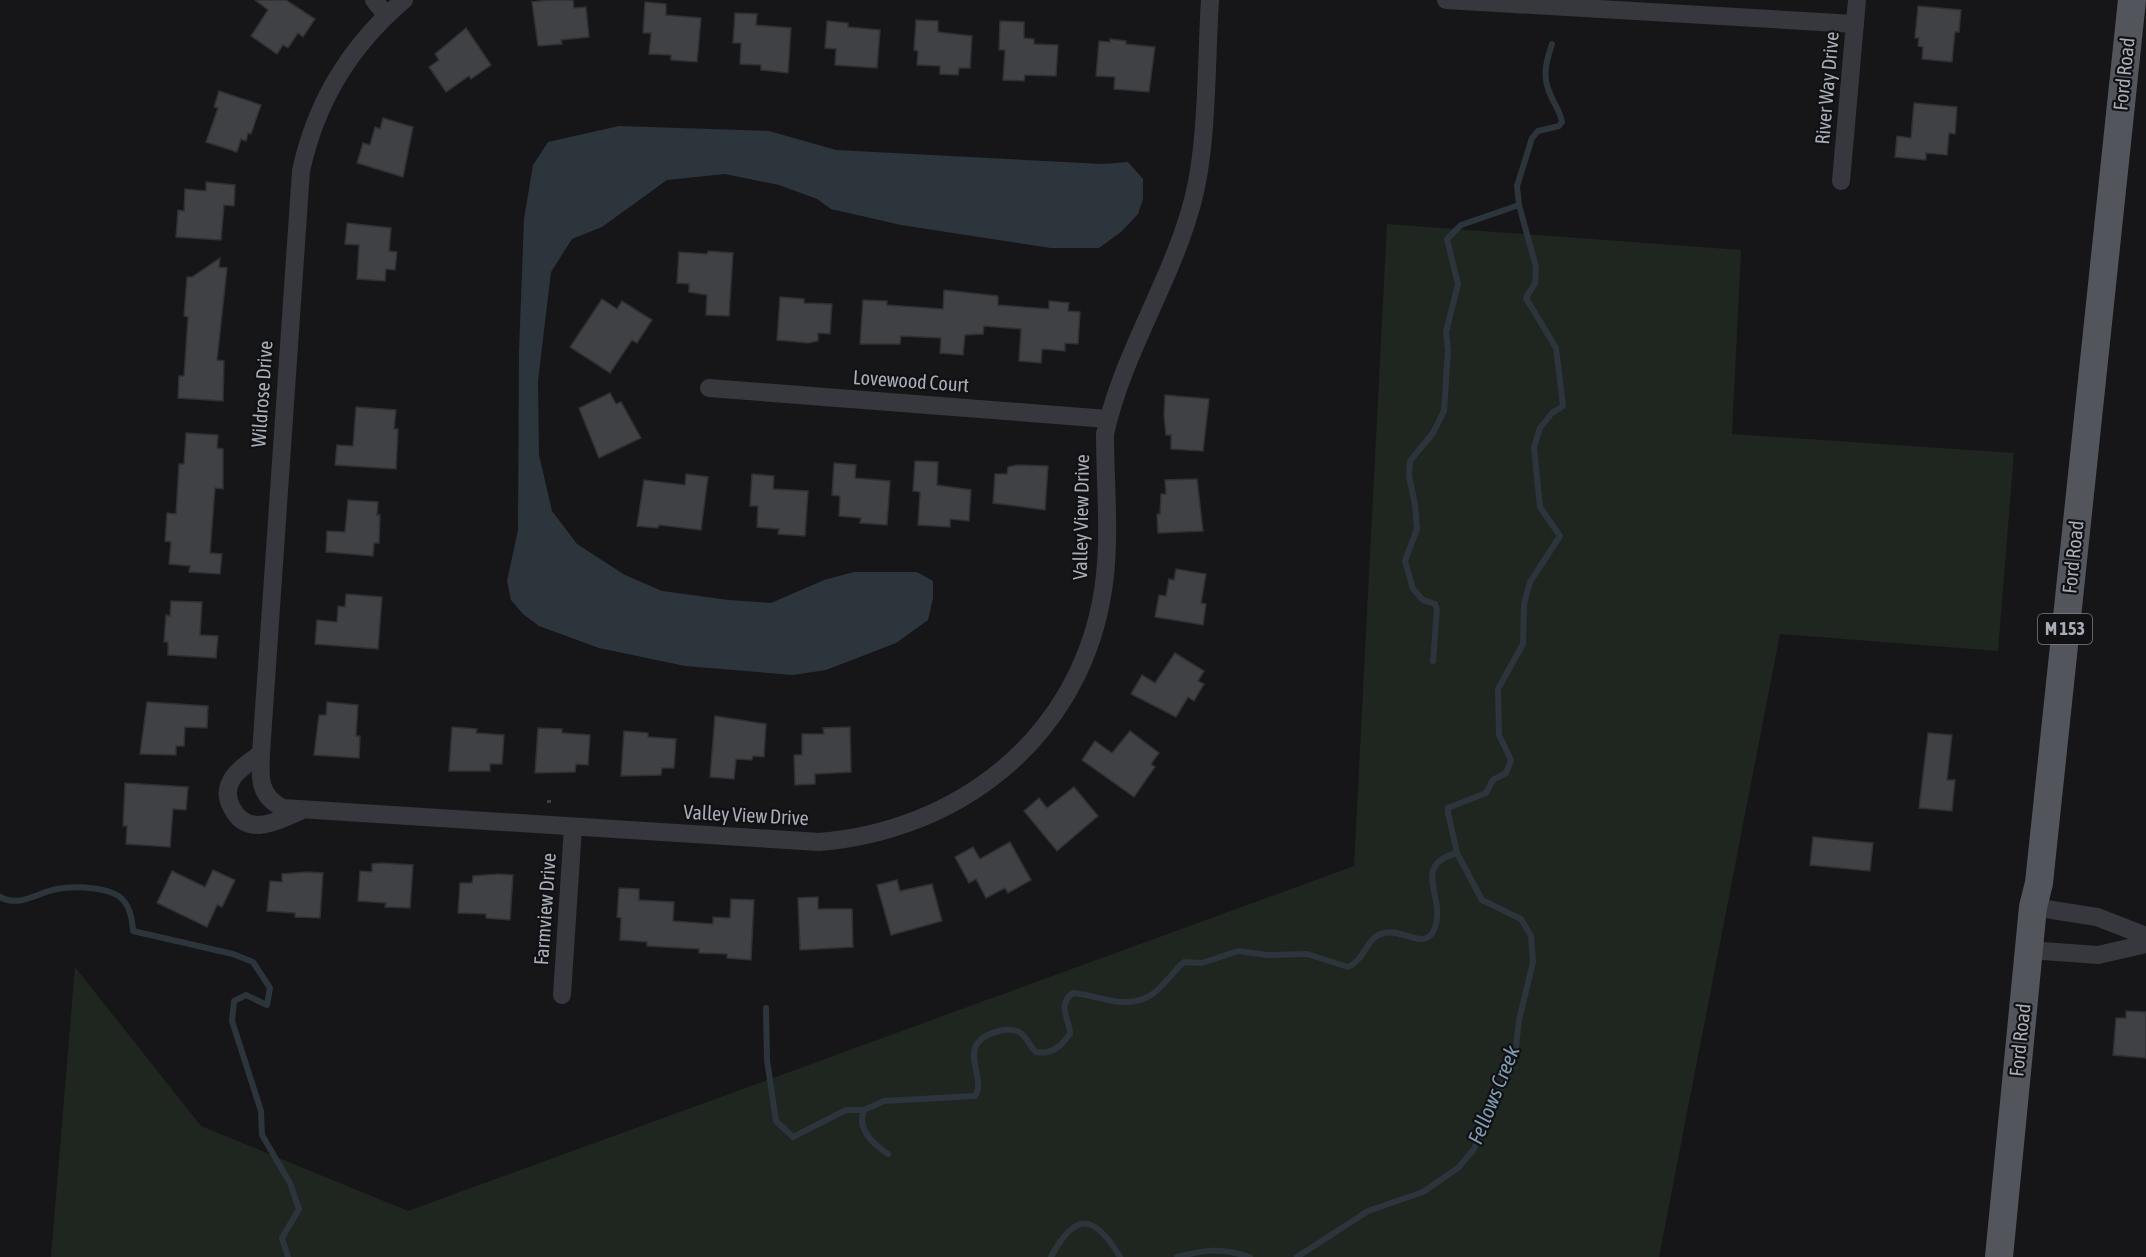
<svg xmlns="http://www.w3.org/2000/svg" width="2146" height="1257" viewBox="0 0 2146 1257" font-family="'Asap Condensed',sans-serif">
<rect width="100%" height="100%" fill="#161618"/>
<polygon fill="#1e261f" points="1387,224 1741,250 1732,434 2014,453 1998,651 1780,634 1659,1257 51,1257 75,967 201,1126 408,1211 1354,866"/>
<polygon fill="#2c353c" points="619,126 769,131 836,150 1102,164 1128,162 1143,179 1143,199 1138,214 1121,232 1099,248 1051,248 901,225 831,209 817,199 779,185 725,174 667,180 602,227 572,239 551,272 538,381 539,455 552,511 577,544 625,575 662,591 729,600 771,603 824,580 854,572 917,572 933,581 933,598 928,620 896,643 826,670 793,675 685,666 599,648 539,626 523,614 511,600 507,581 518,530 519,352 524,219 533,165 548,142"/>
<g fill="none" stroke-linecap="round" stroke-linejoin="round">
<g stroke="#2c353c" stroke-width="6">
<polyline points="1433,661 1437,609 1435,604 1423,600 1413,589 1405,561 1417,529 1415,505 1409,476 1410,461 1433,433 1444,411 1448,350 1446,332 1458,284 1447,239 1461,225 1519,205"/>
<path d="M0,897C20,908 38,892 57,889C74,886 112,886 124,901C131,910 132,920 133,931L233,954L253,962L270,988L267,1005L246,995L234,1001L232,1021L261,1111L262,1135L290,1183L299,1209L282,1238L288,1257"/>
<polyline points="766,1008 767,1060 776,1121 793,1137 846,1110 864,1110"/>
<path d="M888,1154C873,1144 856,1129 864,1110L884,1101L975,1096C989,1077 951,1044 999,1031C1007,1029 1016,1029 1022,1034C1028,1039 1030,1047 1036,1052C1052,1055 1061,1046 1070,1034C1070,1019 1056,1005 1073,993C1098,995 1126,1011 1151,995C1163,988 1172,972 1184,962L1202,963L1238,951L1267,955L1307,954L1348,967C1365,960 1366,937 1384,933C1403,928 1424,951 1434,930C1448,897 1409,866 1457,853"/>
<path d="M1051,1257C1076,1210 1095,1215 1120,1257"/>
<path d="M1177,1257C1207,1249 1221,1248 1250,1257"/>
<path d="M1297,1257L1368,1211L1423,1192L1458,1168L1474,1149L1490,1108L1514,1064L1519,1020L1533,962L1531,936L1521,919L1482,900L1457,853L1448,813V808L1486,793L1493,780L1506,773L1511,760L1499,735L1498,689L1523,644L1524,604L1530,582L1560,536L1540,507L1534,447L1540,428L1552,413L1563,406L1556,348L1526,298L1535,283L1536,267L1519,205L1517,186L1532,138L1538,131L1559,126L1562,122C1560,110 1553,103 1549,91C1542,75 1547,59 1552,44"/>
</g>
</g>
<g fill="#404145" stroke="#303034" stroke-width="1.5">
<polygon points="255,0 286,0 315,19 303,37 298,33 288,48 283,45 277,54 251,36 268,10"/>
<polygon points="548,0 573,0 574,8 586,7 589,37 561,40 562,44 538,46 532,2"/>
<polygon points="645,2 666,4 666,15 701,18 697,62 671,60 671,55 649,54 651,33 643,33"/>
<polygon points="1918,6 1961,10 1959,32 1955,32 1952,62 1922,59 1923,47 1918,46 1919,38 1915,38"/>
<polygon points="735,13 757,14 756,25 791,28 788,73 761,70 761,65 740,64 741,43 733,43"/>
<polygon points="916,20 938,21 938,32 972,36 970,68 959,68 958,75 940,74 940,66 917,65 918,51 914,50"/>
<polygon points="827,21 848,23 848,27 880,30 877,68 835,65 836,49 825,48"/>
<polygon points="1000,21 1024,22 1024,38 1034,39 1034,44 1058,45 1056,76 1025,75 1024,81 1003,80 1005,50 999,50"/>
<polygon points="466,28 491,65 471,79 469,76 446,92 429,67 439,60 435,54"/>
<polygon points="1110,39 1126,41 1126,44 1155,47 1149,92 1114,89 1115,77 1096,76 1099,41 1110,42"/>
<polygon points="219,91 261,105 251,134 248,133 246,141 241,139 237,152 206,142 218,108 214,107"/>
<polygon points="1914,103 1957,107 1955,134 1949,133 1947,155 1926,153 1926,160 1895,157 1897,136 1911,138"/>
<polygon points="383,118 413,127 403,177 357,163 363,143 370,145 375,127 380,129"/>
<polygon points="206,182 235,185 234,206 224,205 221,240 176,237 178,210 184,211 185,189 206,191"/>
<polygon points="347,223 391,228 389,251 397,252 395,270 386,269 385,281 357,279 359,245 345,244"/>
<polygon points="708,251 733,253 729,316 706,315 707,295 689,292 689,284 677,283 679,252 707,254"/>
<polygon points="220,258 219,267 227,268 217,360 224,361 223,401 178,398 179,376 184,376 188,317 184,316 187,277 192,277"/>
<polygon points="944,290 998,296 998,305 1049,309 1049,301 1069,303 1068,311 1080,312 1078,344 1065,343 1065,351 1042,349 1041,363 1019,361 1021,329 984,326 983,334 965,335 963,355 940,353 941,338 901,336 900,344 860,344 863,300 887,301 887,305 943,309"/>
<polygon points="780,297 804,299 804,303 832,304 830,334 818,333 818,341 808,343 777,340"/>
<polygon points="602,299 617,309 622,301 652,320 637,343 632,340 610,373 570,347"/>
<polygon points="610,393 616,404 621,402 641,438 599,458 579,408"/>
<polygon points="1165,395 1209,399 1203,451 1171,449 1171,435 1166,435 1164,415"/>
<polygon points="356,407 396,410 394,429 398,429 396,469 335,465 337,445 353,446"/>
<polygon points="186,433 218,435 217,448 223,449 223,489 215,488 210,553 222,554 220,574 189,572 190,566 169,564 171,542 165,541 167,513 176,514 179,464 184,464"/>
<polygon points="915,461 938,462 937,485 971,490 969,521 950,519 950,527 918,525 920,492 913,491"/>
<polygon points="834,463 856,465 855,478 890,481 887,525 860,523 861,518 839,516 840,496 832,495"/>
<polygon points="1017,465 1048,466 1045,510 993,503 995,474 1007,474 1008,467"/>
<polygon points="686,474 708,477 701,530 659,525 658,528 637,526 644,480 685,485"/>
<polygon points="752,474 774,476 773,489 808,491 805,536 778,534 779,529 757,527 758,506 750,506"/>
<polygon points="1197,479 1203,531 1158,533 1157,514 1160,514 1161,494 1166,494 1165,480"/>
<polygon points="348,500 378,502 377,515 380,515 379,543 374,543 373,556 326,552 327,531 345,532"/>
<polygon points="1176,569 1206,574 1201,603 1206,604 1203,625 1155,617 1159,595 1166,596 1169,579 1174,580"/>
<polygon points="346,594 382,597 378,649 315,644 317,620 337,622 338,606 345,607"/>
<polygon points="171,601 202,602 200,635 218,636 216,658 168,655 168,642 164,642 166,615 170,616"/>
<polygon points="1175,653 1204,671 1198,681 1204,684 1194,701 1188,697 1176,717 1131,694 1142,675 1155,683"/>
<polygon points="147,702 208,706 207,728 185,727 184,746 176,746 176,755 140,754"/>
<polygon points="327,702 358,705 356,736 360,736 359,758 314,755 319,715 326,715"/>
<polygon points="715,716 766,724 764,757 753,756 752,760 736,759 734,779 710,777"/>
<polygon points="452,727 477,729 476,733 504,735 502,764 490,764 490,771 449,771"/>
<polygon points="850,727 851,772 815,774 815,784 795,785 794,755 802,755 802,734 824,734 823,728"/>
<polygon points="538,728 562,729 562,733 590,735 588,765 576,764 575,772 535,773"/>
<polygon points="624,731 648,733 648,737 676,739 674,768 662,768 661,775 621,776"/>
<polygon points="1130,731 1159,753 1151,764 1155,767 1134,797 1082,760 1095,741 1112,753"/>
<polygon points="1928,733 1952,735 1947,780 1955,780 1952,811 1919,808"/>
<polygon points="125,783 188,787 186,810 173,809 170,847 126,844 127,826 123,826"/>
<polygon points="1074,787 1098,816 1057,851 1024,811 1039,798 1047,808"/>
<polygon points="1813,837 1873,843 1870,871 1810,865"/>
<polygon points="1010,842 1031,880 1008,893 1005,888 986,898 976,879 969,883 955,857 973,847 980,859"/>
<polygon points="382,863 413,865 410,908 385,907 386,903 358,901 360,871 372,872 372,864"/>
<polygon points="213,870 235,880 222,907 217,905 207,927 157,903 172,871 205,887"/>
<polygon points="307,872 323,873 320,918 295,917 295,913 267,911 270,881 282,882 282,874"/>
<polygon points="498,874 513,875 510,920 486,918 486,914 458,913 460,883 472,883 473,876"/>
<polygon points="897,880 900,891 932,884 942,921 891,935 877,885"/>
<polygon points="619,888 639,889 639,900 674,902 673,921 713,924 713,917 730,918 731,899 754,900 751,960 727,958 727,954 699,953 699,949 647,946 647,942 620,940 621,918 617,917"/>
<polygon points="818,897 818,909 852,909 853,947 800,950 798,898"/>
<polygon points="2126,1011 2146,1012 2146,1058 2113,1055 2116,1018 2126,1018"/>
</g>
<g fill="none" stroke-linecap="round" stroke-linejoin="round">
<polyline stroke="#3d3f44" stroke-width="4" stroke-dasharray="3 4.5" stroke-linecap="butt" points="549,803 549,798"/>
<g stroke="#37383d" stroke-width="18">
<polyline points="374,0 386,15"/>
<path d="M404,0C350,46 316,101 301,171L261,753C260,777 258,796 283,808L819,842C957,831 1074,741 1101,602C1112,547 1105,490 1105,434C1123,352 1172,281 1193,200C1208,142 1206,61 1210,0"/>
<polyline points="1446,0 1855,24"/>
<polyline points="1841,181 1857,0"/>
<polyline points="709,388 1108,419"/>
<path d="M261,753C252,761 236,770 231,781C226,790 227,799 232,808C247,838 278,821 300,811"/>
<polyline points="2033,907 2097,917 2146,936"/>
<polyline points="2028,950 2098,955 2146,944"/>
<polyline points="562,995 573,827"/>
</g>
<polyline stroke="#53555c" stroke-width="28" points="1999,1257 2033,907 2039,883 2132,0"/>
</g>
<g text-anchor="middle" stroke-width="4.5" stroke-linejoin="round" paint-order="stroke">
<rect fill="#111113" stroke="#7b7e86" stroke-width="1.5" x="2038" y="614" width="54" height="30" rx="4.5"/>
<g font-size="18" font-weight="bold" fill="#a8adb8">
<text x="2065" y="635">M 153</text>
</g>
<g font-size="20" fill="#a8adb8" stroke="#111113">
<text transform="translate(2124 74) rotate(-84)" y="7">Ford Road</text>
<text transform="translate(1827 88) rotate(-85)" y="7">River Way Drive</text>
<text transform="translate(911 381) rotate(4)" y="7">Lovewood Court</text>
<text transform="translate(262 394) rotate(-86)" y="7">Wildrose Drive</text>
<text transform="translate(1081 517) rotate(-89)" y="7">Valley View Drive</text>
<text transform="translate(2073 557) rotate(-84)" y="7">Ford Road</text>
<text transform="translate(746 815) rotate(3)" y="7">Valley View Drive</text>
<text transform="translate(545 909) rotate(-86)" y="7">Farmview Drive</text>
<text transform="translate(2020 1040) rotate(-84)" y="7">Ford Road</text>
</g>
<g font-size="21" font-style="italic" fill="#7f9bb3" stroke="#111113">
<text transform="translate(1494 1095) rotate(-68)" y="7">Fellows Creek</text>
</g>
</g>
</svg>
